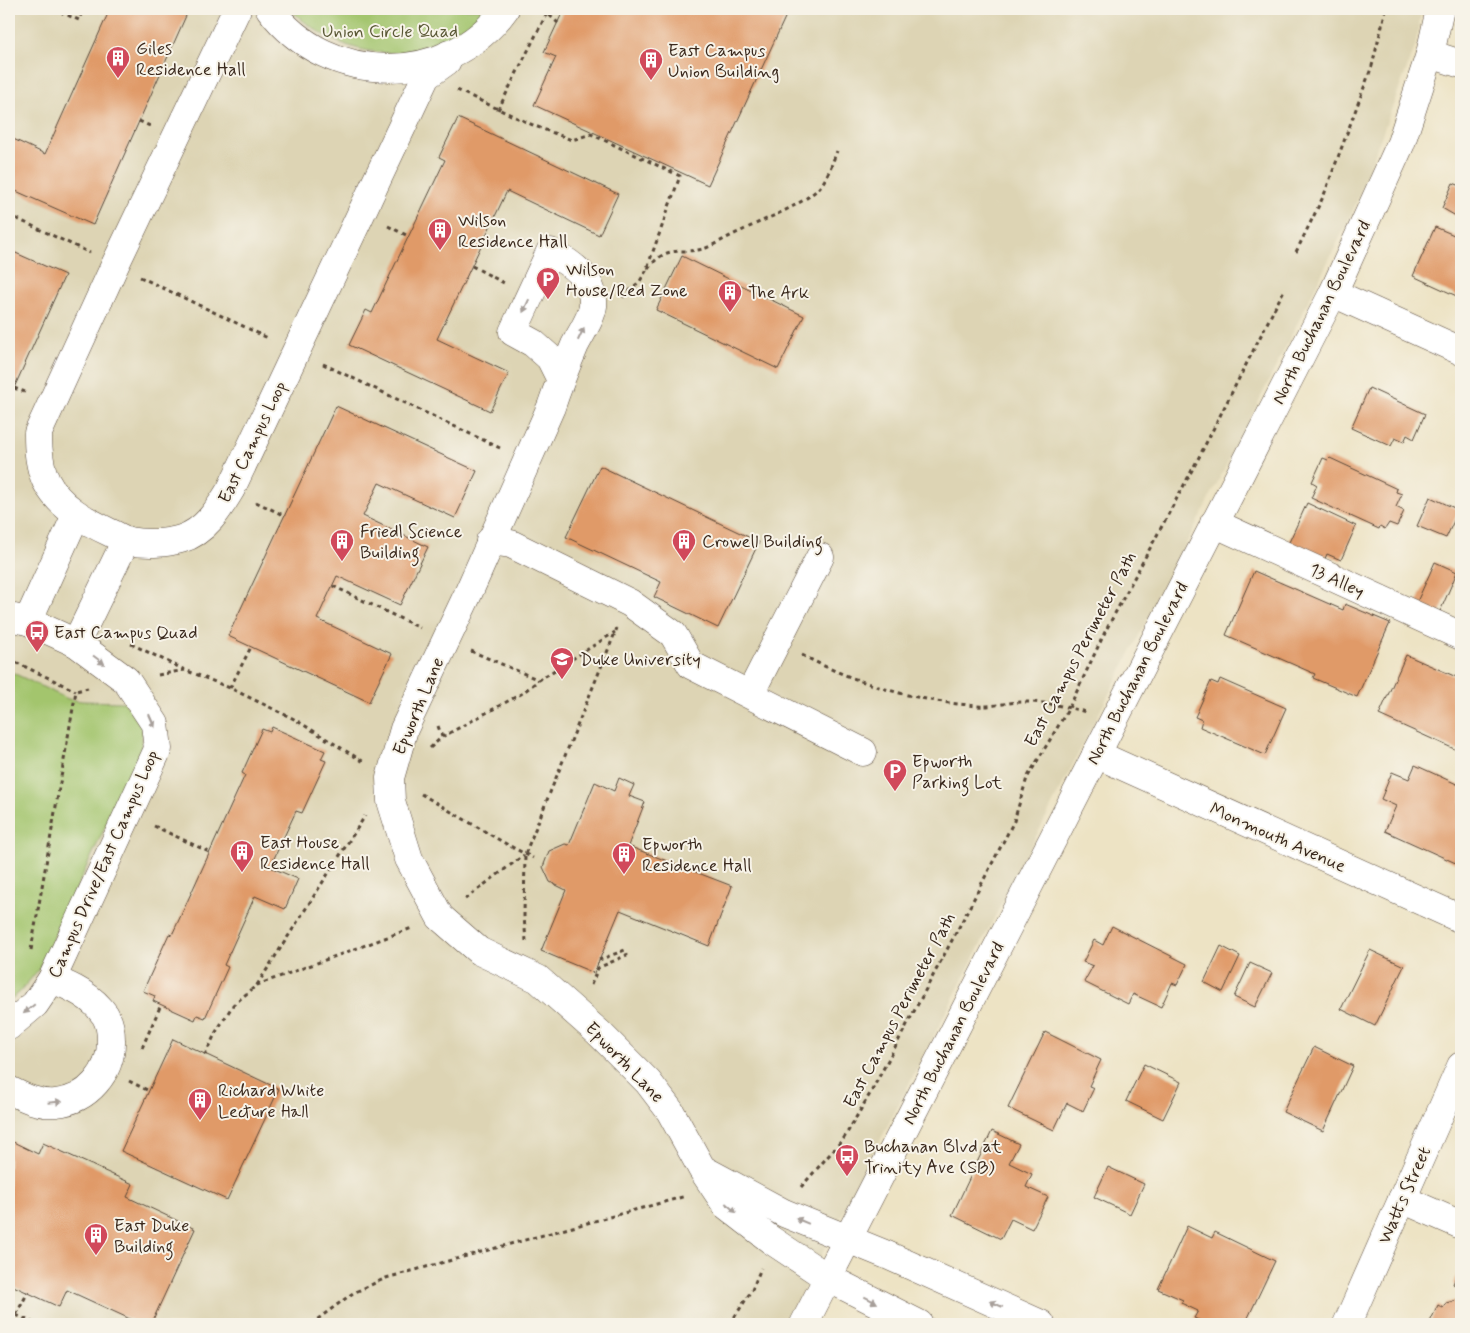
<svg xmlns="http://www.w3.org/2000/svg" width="1470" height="1333" viewBox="0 0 1470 1333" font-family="Mynerve,sans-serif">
<rect width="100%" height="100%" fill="#f7f3e8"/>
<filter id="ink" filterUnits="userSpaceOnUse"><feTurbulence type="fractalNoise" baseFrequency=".02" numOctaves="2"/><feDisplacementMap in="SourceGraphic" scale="10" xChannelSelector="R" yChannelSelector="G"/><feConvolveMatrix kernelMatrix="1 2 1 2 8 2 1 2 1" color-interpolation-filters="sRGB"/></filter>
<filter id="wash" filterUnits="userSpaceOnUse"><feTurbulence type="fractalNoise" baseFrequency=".0096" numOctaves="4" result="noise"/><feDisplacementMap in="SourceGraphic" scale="20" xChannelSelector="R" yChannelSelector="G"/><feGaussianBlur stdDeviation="1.12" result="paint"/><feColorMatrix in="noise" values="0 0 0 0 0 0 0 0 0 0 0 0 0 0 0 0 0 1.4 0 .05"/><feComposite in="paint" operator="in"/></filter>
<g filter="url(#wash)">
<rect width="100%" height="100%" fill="#ede3c4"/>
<polygon fill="#ddd4b4" points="9,9 1422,9 1415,47 1353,211 1250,419 786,1324 9,1324"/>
<g fill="#a3c56d" stroke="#6f7846">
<path d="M290,9H489C432,69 348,66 290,9Z"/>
<polygon points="9,671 68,699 82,701 124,702 143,726 141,750 39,969 19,993 9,1000"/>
</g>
<g id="blocks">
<g fill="#e09a67">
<polygon points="110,9 189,9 93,225 9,188 9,137 45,154"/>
<polygon points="564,9 789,9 708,185 534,105 556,57 544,52"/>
<polygon points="458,118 618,194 599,235 507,191 437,339 509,373 490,411 349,345 366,310 372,313 445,160 439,157"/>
<polygon points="1453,183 1461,186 1461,219 1442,208"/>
<polygon points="1435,227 1461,238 1461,298 1413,276"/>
<polygon points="9,250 65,275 9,399"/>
<polygon points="682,256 804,316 778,369 656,310"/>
<polygon points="1369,388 1425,414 1414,439 1407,435 1404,442 1395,438 1391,446 1351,428"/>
<polygon points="336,406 477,471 455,518 379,483 363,516 428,547 400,605 337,576 317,619 392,654 369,702 228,636"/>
<polygon points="1323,458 1328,460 1330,458 1397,489 1396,492 1402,494 1396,507 1404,511 1397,526 1389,523 1385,529 1380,526 1379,529 1311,498 1317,485 1312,482"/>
<polygon points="600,466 759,542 718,628 654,597 661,582 566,537"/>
<polygon points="1430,497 1459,510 1446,538 1417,526"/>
<polygon points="1307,503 1356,526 1341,560 1327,554 1321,568 1285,551"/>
<polygon points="1435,562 1457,572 1439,614 1416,604"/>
<polygon points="1254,571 1343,610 1345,604 1390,623 1357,697 1313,678 1315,674 1226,635"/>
<polygon points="1406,655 1461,679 1461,752 1379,715"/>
<polygon points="1220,679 1286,708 1265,755 1200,727 1202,720 1195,717 1211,681 1218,684"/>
<polygon points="272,727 325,751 321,759 326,761 302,813 296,811 270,867 298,879 285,909 255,896 224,965 228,967 205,1018 197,1015 195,1020 153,1001 155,996 143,991 169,934 172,935 245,775 242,773 262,729 270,732"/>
<polygon points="1415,765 1461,786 1460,865 1385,831 1396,806 1381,799 1392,772 1409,779"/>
<polygon points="619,778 634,785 629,796 645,802 628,846 732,886 709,946 620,910 594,973 541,951 566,890 550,882 543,867 549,851 565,844 569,845 595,782 614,791"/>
<polygon points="1112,926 1187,964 1177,985 1172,983 1161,1007 1133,994 1128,1004 1084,982 1093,966 1083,962 1094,940 1103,945"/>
<polygon points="1221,946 1240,956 1223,992 1204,982"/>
<polygon points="1370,950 1404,966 1375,1026 1341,1009"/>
<polygon points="1250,963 1272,973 1255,1007 1234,997"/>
<polygon points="1045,1032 1101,1060 1089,1086 1094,1088 1083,1111 1067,1103 1054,1130 1008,1108"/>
<polygon points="173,1039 279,1089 227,1200 121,1151"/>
<polygon points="1314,1047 1353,1066 1323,1131 1283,1112"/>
<polygon points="1144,1064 1181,1082 1163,1119 1126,1101"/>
<polygon points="992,1131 1019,1144 1009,1163 1032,1174 1026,1187 1048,1197 1032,1229 1011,1219 1001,1239 952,1215"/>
<polygon points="9,1140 38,1154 43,1143 133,1184 127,1197 195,1229 151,1324 141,1324 67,1290 59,1307 9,1284"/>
<polygon points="1108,1167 1144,1184 1130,1214 1094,1197"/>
<polygon points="1187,1226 1212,1238 1215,1232 1275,1261 1245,1324 1208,1324 1194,1318 1198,1311 1181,1303 1183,1300 1158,1289"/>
<polygon points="1461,1265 1461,1288 1453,1284"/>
<polygon points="1457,1300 1461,1302 1461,1324 1429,1324 1438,1305 1443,1308 1446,1303"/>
</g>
</g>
</g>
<g filter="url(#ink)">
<use href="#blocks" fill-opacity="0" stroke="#564637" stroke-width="1"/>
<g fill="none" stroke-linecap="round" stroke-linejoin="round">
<g stroke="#564637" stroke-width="29">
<g id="minor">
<path d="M237,9L115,265L38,433C38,450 39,466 46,481C59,507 86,521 111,533C116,535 122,539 128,541C144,544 165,544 181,539C205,532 219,509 231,489L426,76L447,61L449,54"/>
<path d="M270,9C328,87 448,88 505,9"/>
<polyline points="1430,54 1461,64"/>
<polyline points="1333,293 1461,351"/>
<path d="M560,378L550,358L533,343L513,332L550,252C571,263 595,279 593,306C592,317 580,335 575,345C566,366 558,386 551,407L467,596L404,729L390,778L391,801L409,859L440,917L479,951L538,979L599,1033L648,1082L670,1111L702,1169L726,1205L771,1240L828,1278L919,1324"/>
<polyline points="1214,523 1461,636"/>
<polyline points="490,541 511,544 630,603 673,634 691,665 863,752"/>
<polyline points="9,617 28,621 76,643 126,680 155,724 158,749 52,979 35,1004 9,1026"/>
<polyline points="28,621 76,515"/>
<polyline points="76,643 126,540"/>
<polyline points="750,694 820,557"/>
<polyline points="1096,754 1461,919"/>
<path d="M9,1090C23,1097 39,1105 56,1103C88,1100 112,1072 111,1040C111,1031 110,1023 105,1015C92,996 72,987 52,979"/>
<polyline points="706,1171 784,1213 887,1255 1041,1324"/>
<polyline points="1402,1199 1461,1225"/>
<polyline points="804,1324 1333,293 1401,143 1430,54 1440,9"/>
<polyline points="1347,1324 1461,1066"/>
</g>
</g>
<g stroke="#564637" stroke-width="3" stroke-dasharray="4 4" stroke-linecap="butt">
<polyline points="53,9 79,20 81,14 70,9"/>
<polyline points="457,90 535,126 572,140 591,134 680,176 646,271 640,281 622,298"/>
<polyline points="498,110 547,13 558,23"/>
<polyline points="139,121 150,126"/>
<polyline points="9,215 90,253"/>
<polyline points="388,226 408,236"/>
<polyline points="1296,252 1324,195 1372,66 1386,9"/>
<polyline points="472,266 504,283"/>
<path d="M648,269C668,242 681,256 706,248C718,243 729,236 741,231C764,219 799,207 818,189C827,180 832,163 837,151"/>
<polyline points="140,277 270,339"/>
<polyline points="323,364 500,448"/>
<polyline points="14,388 25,392"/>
<polyline points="256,502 285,516"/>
<polyline points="333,586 420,628"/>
<polyline points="131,644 185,670 230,688 294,719 364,762"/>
<polyline points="471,651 539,680"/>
<path d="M802,655C849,680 905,698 958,704C966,704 976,707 984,706C997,706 1009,702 1022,702C1042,701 1067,707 1086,712"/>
<polyline points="9,659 76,691"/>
<polyline points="158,675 185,670"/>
<polyline points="230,688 251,647"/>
<polyline points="438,726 442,737"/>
<polyline points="430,748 442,737 521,694 539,680 615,632"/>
<polyline points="421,794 508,845 533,858"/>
<polyline points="154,826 209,852"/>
<polyline points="465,899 524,855"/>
<polyline points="526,941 524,916 525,854 617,628"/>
<polyline points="31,950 76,691 88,688"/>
<polyline points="257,985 365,816"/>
<polyline points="591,985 598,968 627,955 625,950 599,960"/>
<polyline points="142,1048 160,1007"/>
<polyline points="205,1055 216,1032 233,1005 257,985 412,928"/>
<polyline points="129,1081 149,1091"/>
<polyline points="801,1187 844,1138 871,1092 966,914 1014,821 1027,778 1069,708 1105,632 1198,459 1284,290"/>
<polyline points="9,1312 16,1315 28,1292"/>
<polyline points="16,1315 36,1324"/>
<polyline points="311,1324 353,1293 386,1278 686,1196"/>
<polyline points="730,1324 752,1290 761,1268"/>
</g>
<use href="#minor" stroke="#fff" stroke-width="28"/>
</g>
<defs><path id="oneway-solid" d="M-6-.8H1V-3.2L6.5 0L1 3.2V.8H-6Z" transform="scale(1.25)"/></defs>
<g fill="#a79f9a">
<use href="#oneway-solid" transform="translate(526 306) rotate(115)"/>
<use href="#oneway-solid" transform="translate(581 334) rotate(-65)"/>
<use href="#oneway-solid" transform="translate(99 660) rotate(37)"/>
<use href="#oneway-solid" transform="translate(152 721) rotate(66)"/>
<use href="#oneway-solid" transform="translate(29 1009) rotate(140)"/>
<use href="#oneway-solid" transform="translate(55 1102) rotate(-5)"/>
<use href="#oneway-solid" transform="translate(731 1208) rotate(41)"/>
<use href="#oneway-solid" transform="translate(802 1221) rotate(-157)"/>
<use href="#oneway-solid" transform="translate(871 1300) rotate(27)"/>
<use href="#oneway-solid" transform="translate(996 1304) rotate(-156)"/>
</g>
</g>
<defs>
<g id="building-pin" transform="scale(1.25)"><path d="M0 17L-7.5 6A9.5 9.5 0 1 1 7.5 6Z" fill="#d1495b" stroke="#f7f3e8"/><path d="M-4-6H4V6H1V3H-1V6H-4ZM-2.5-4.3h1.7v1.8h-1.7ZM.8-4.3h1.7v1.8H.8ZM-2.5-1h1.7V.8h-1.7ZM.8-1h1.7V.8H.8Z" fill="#fff"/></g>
<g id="parking-pin" transform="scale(1.25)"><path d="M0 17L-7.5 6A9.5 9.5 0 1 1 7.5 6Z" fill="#d1495b" stroke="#f7f3e8"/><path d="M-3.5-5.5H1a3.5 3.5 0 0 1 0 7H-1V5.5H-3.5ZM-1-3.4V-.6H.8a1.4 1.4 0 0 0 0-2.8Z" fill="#fff"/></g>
<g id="bus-pin" transform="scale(1.25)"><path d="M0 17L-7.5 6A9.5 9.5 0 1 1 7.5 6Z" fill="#d1495b" stroke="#f7f3e8"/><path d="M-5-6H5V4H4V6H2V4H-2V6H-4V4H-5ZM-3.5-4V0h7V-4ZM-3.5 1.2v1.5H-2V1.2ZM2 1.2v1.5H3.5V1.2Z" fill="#fff"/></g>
<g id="university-pin" transform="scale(1.25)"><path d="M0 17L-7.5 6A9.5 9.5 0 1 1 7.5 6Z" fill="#d1495b" stroke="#f7f3e8"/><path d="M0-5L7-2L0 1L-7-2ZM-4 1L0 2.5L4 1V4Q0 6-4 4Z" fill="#fff"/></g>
</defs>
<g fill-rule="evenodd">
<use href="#building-pin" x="118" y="58"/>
<use href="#building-pin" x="651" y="60"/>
<use href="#building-pin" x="440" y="230"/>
<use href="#parking-pin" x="548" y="279"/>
<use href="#building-pin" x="730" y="292"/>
<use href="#building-pin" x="342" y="541"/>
<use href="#building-pin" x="684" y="541"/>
<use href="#bus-pin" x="37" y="632"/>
<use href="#university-pin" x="562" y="659"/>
<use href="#parking-pin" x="895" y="771"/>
<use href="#building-pin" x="242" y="852"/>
<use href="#building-pin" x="624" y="854"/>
<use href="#building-pin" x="200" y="1100"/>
<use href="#bus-pin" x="847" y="1156"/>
<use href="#building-pin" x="96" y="1235"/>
</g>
<g text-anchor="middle" stroke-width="4" stroke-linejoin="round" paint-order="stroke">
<g font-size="18" fill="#5a5836" stroke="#f7f3e8">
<text x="390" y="37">Union Circle Quad</text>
</g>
<g font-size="18" fill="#3b2a1e" stroke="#f7f3e8" text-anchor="start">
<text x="136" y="54">Giles<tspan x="136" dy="21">Residence Hall</tspan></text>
<text x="668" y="56">East Campus<tspan x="668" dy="21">Union Building</tspan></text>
<text x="458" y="226">Wilson<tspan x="458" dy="21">Residence Hall</tspan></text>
<text x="566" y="275">Wilson<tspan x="566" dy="21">House/Red Zone</tspan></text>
<text x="748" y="298">The Ark</text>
<text x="360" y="537">Friedl Science<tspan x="360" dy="21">Building</tspan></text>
<text x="702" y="547">Crowell Building</text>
<text x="54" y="638">East Campus Quad</text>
<text x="580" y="665">Duke University</text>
<text x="912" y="767">Epworth<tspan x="912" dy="21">Parking Lot</tspan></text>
<text x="260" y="848">East House<tspan x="260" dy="21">Residence Hall</tspan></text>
<text x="642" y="850">Epworth<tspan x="642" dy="21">Residence Hall</tspan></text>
<text x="218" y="1096">Richard White<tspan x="218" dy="21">Lecture Hall</tspan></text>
<text x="864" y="1152">Buchanan Blvd at<tspan x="864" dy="21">Trinity Ave (SB)</tspan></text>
<text x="114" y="1231">East Duke<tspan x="114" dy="21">Building</tspan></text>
</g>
<g font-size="18" fill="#3b2a1e" stroke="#f7f3e8">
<text transform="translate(1321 312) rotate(-64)" y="6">North Buchanan Boulevard</text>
<text transform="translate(252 442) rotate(-64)" y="6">East Campus Loop</text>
<text transform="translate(1337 580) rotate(25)" y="6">13 Alley</text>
<text transform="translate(1080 649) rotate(-62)" y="6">East Campus Perimeter Path</text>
<text transform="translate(1137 673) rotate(-63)" y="6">North Buchanan Boulevard</text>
<text transform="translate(418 706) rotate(-67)" y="6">Epworth Lane</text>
<text transform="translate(1278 837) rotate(24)" y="6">Monmouth Avenue</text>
<text transform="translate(103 864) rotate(-66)" y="6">Campus Drive/East Campus Loop</text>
<text transform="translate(899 1010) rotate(-62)" y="6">East Campus Perimeter Path</text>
<text transform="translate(953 1033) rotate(-63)" y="6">North Buchanan Boulevard</text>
<text transform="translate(625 1062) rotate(46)" y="6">Epworth Lane</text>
<text transform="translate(1404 1195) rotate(-66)" y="6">Watts Street</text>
</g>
</g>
<rect width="1470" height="1333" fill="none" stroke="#f7f3e8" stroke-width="30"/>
</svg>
